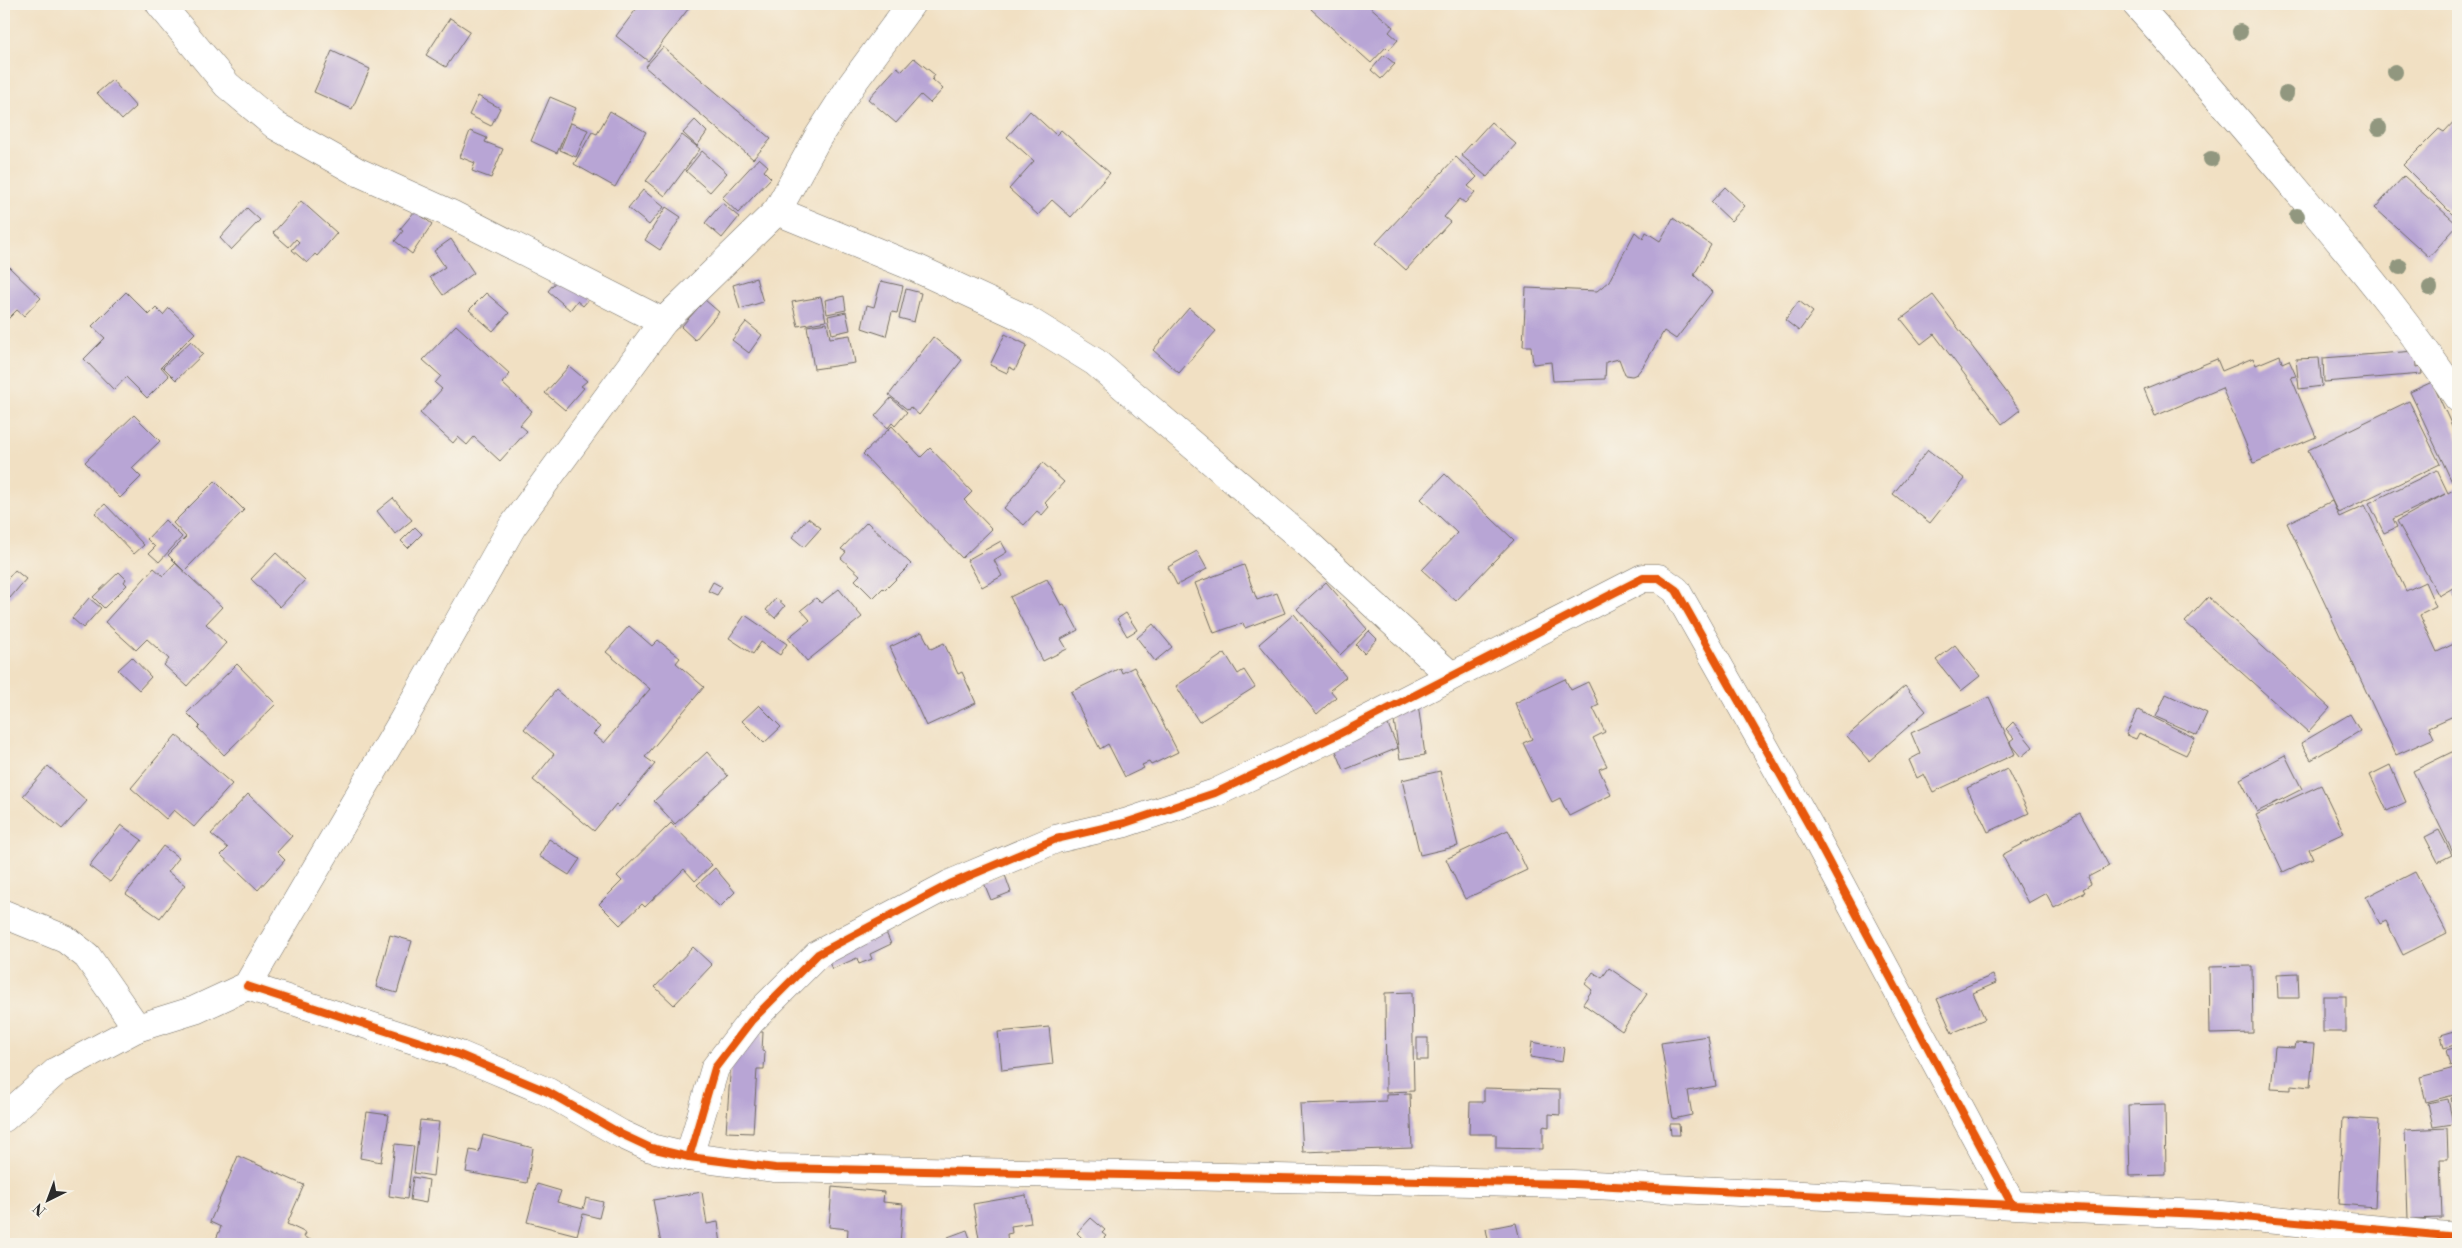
<svg xmlns="http://www.w3.org/2000/svg" width="2462" height="1248" viewBox="0 0 2462 1248" font-family="'Libre Bodoni',serif">
<rect width="100%" height="100%" fill="#f7f3e8"/>
<filter id="ink" filterUnits="userSpaceOnUse"><feTurbulence type="fractalNoise" baseFrequency=".02" numOctaves="2"/><feDisplacementMap in="SourceGraphic" scale="10" xChannelSelector="R" yChannelSelector="G"/><feConvolveMatrix kernelMatrix="1 2 1 2 8 2 1 2 1" color-interpolation-filters="sRGB"/></filter>
<filter id="wash" filterUnits="userSpaceOnUse"><feTurbulence type="fractalNoise" baseFrequency=".0096" numOctaves="4" result="noise"/><feDisplacementMap in="SourceGraphic" scale="20" xChannelSelector="R" yChannelSelector="G"/><feGaussianBlur stdDeviation="1.12" result="paint"/><feColorMatrix in="noise" values="0 0 0 0 0 0 0 0 0 0 0 0 0 0 0 0 0 1.4 0 .05"/><feComposite in="paint" operator="in"/></filter>
<g filter="url(#wash)">
<rect width="100%" height="100%" fill="#f1e0c3"/>
<g id="blocks">
<g fill="#b8a5d5">
<polygon points="640,4 692,4 648,61 616,36"/>
<polygon points="1316,4 1367,4 1393,27 1389,32 1398,40 1389,50 1386,47 1371,63 1311,9"/>
<polygon points="450,18 470,31 446,67 426,55"/>
<polygon points="663,47 771,139 753,159 645,67"/>
<polygon points="332,51 370,69 352,109 314,92"/>
<polygon points="1384,55 1395,64 1381,79 1371,70"/>
<polygon points="914,58 935,75 932,79 943,89 930,103 921,95 896,123 868,99 897,67 902,71"/>
<polygon points="112,80 136,107 122,120 97,93"/>
<polygon points="478,96 500,108 491,126 469,115"/>
<polygon points="550,97 576,108 557,153 531,141"/>
<polygon points="610,111 646,132 615,187 574,164 592,132 597,134"/>
<polygon points="1030,111 1056,135 1061,130 1110,173 1071,217 1052,200 1038,215 1009,189 1034,161 1007,137"/>
<polygon points="2458,117 2458,220 2403,165 2439,129 2444,132"/>
<polygon points="695,120 707,132 697,146 683,133"/>
<polygon points="1491,122 1516,144 1487,177 1461,155"/>
<polygon points="571,123 588,130 576,157 560,150"/>
<polygon points="470,131 487,138 485,142 503,149 491,178 472,171 475,163 460,157"/>
<polygon points="682,135 700,149 665,196 646,181"/>
<polygon points="702,151 727,173 710,192 686,171"/>
<polygon points="1456,157 1477,177 1468,186 1475,192 1465,203 1460,199 1444,217 1450,222 1406,270 1376,243"/>
<polygon points="759,158 768,166 764,171 771,178 738,213 722,198"/>
<polygon points="2404,176 2458,225 2429,257 2375,208"/>
<polygon points="1725,187 1745,206 1731,221 1711,202"/>
<polygon points="643,190 664,207 649,225 628,208"/>
<polygon points="301,201 337,233 317,256 315,254 307,263 292,250 299,242 296,239 289,247 273,233"/>
<polygon points="722,203 739,217 722,238 705,223"/>
<polygon points="666,207 681,217 660,250 645,240"/>
<polygon points="247,208 260,220 231,250 220,238"/>
<polygon points="415,211 432,224 412,254 395,241 403,231 400,229"/>
<polygon points="1673,218 1711,245 1694,275 1712,292 1676,339 1664,331 1644,365 1637,374 1632,376 1625,375 1619,359 1606,362 1605,379 1553,381 1551,362 1533,364 1531,346 1523,346 1526,288 1597,291 1609,281 1635,232 1643,239 1646,232 1660,241"/>
<polygon points="451,239 474,273 443,295 430,277 445,267 434,251"/>
<polygon points="9,267 41,298 24,316 17,310 4,323 4,272"/>
<polygon points="561,275 590,298 583,306 577,301 570,310 548,291"/>
<polygon points="756,278 763,302 740,309 733,285"/>
<polygon points="881,281 903,286 897,313 892,312 886,336 862,328 867,305 874,307"/>
<polygon points="906,289 921,293 914,322 899,318"/>
<polygon points="126,292 149,315 156,308 163,315 169,308 195,333 161,367 169,376 147,398 126,377 114,390 84,359 105,338 92,326"/>
<polygon points="486,293 509,313 493,331 469,310"/>
<polygon points="1933,295 2020,410 2002,424 1934,334 1921,344 1901,319"/>
<polygon points="844,296 846,310 827,314 825,300"/>
<polygon points="821,297 826,321 798,326 792,302"/>
<polygon points="705,300 719,312 695,340 681,327"/>
<polygon points="1799,301 1813,312 1799,331 1785,320"/>
<polygon points="1189,308 1216,331 1179,373 1153,350"/>
<polygon points="846,312 850,330 832,334 828,316"/>
<polygon points="746,322 762,335 749,353 732,340"/>
<polygon points="827,323 830,338 850,335 855,363 814,369 807,326"/>
<polygon points="456,325 510,374 502,383 532,411 520,425 527,431 500,461 474,437 467,445 458,437 453,443 420,413 442,389 435,383 441,376 423,360"/>
<polygon points="1005,334 1027,345 1015,370 1009,367 1007,373 990,365"/>
<polygon points="933,337 962,360 919,415 910,407 908,410 889,395"/>
<polygon points="191,341 203,354 176,380 163,367"/>
<polygon points="2415,351 2416,367 2421,366 2422,374 2324,382 2323,358"/>
<polygon points="2280,355 2282,363 2289,360 2296,376 2291,377 2316,437 2254,463 2222,388 2155,416 2144,389 2217,359 2222,371 2253,358 2256,365"/>
<polygon points="2319,358 2322,386 2299,389 2296,359"/>
<polygon points="569,366 587,381 581,386 584,388 565,410 545,393"/>
<polygon points="2432,382 2458,439 2458,482 2453,484 2410,392"/>
<polygon points="891,398 907,412 895,426 892,423 888,428 875,416"/>
<polygon points="2409,401 2440,464 2338,513 2308,450"/>
<polygon points="134,415 160,441 132,468 141,477 120,498 85,462"/>
<polygon points="892,426 921,457 930,448 972,492 964,500 992,529 962,558 863,454"/>
<polygon points="1928,450 1965,479 1930,523 1893,494"/>
<polygon points="1043,463 1064,482 1045,503 1049,507 1042,515 1037,511 1024,525 1004,508"/>
<polygon points="2437,470 2448,493 2458,487 2458,585 2439,596 2397,521 2445,494 2393,519 2397,527 2384,533 2369,503"/>
<polygon points="1445,474 1514,540 1456,601 1422,570 1457,533 1421,499"/>
<polygon points="215,481 244,510 184,571 168,555 186,537 173,523"/>
<polygon points="393,498 412,520 395,534 377,511"/>
<polygon points="2332,501 2339,517 2365,505 2406,591 2425,582 2436,607 2420,615 2437,652 2458,642 2458,714 2429,727 2434,738 2396,755 2287,523"/>
<polygon points="105,504 144,545 134,554 95,513"/>
<polygon points="808,518 821,528 804,547 792,537"/>
<polygon points="165,520 182,537 159,562 149,553 155,547 147,539"/>
<polygon points="867,522 911,564 885,590 883,588 873,598 855,580 860,575 841,558 846,552 841,549"/>
<polygon points="415,527 422,534 408,548 401,541"/>
<polygon points="1001,541 1007,552 994,560 1002,576 982,587 967,560"/>
<polygon points="1197,551 1207,569 1177,585 1168,567"/>
<polygon points="276,553 305,580 280,607 251,579"/>
<polygon points="175,563 222,607 206,624 226,643 187,686 164,665 169,659 147,639 136,650 105,622 154,568 163,576"/>
<polygon points="1244,565 1257,600 1277,593 1285,613 1245,628 1243,623 1214,633 1195,583"/>
<polygon points="15,570 26,579 10,598 4,592 4,583"/>
<polygon points="119,572 126,579 124,582 127,585 104,608 93,597"/>
<polygon points="1047,579 1061,605 1064,604 1078,630 1061,639 1067,649 1043,661 1010,597"/>
<polygon points="713,582 722,587 717,595 708,591"/>
<polygon points="1326,582 1367,629 1340,655 1297,609"/>
<polygon points="2458,588 2458,602 2452,592"/>
<polygon points="839,589 862,617 807,661 788,638 810,620 801,610 816,598 821,603"/>
<polygon points="2208,597 2330,708 2308,732 2185,622"/>
<polygon points="89,598 101,608 83,628 72,618"/>
<polygon points="776,598 785,606 775,618 766,610"/>
<polygon points="1126,613 1137,630 1127,636 1117,619"/>
<polygon points="1294,614 1346,677 1330,690 1336,697 1317,714 1259,644"/>
<polygon points="745,615 787,644 780,655 761,642 753,654 729,638"/>
<polygon points="1153,624 1172,647 1155,661 1137,638"/>
<polygon points="629,626 652,646 658,640 680,658 676,663 704,687 645,757 655,764 619,807 616,804 594,831 533,780 554,754 524,729 556,690 600,727 593,734 604,743 650,689 606,652"/>
<polygon points="1369,631 1377,639 1364,653 1356,645"/>
<polygon points="922,632 931,649 944,643 958,674 962,672 976,703 926,726 890,647"/>
<polygon points="1955,645 1980,676 1961,691 1936,660"/>
<polygon points="1225,653 1238,674 1244,670 1255,687 1199,722 1176,686"/>
<polygon points="132,657 151,677 139,690 118,670"/>
<polygon points="237,664 276,704 224,755 198,728 200,726 187,713"/>
<polygon points="1134,667 1178,752 1151,765 1149,762 1142,765 1144,768 1125,777 1108,744 1100,749 1071,692 1120,668 1122,673"/>
<polygon points="1565,679 1571,690 1588,682 1599,705 1593,708 1605,732 1593,738 1607,766 1599,769 1611,795 1569,816 1560,798 1552,802 1523,743 1532,739 1515,703"/>
<polygon points="1905,686 1926,711 1869,761 1847,736"/>
<polygon points="2166,694 2207,713 2197,735 2156,717"/>
<polygon points="1989,697 2015,754 1933,792 1924,774 1917,778 1909,760 1920,754 1911,733"/>
<polygon points="1418,704 1425,755 1400,759 1392,708"/>
<polygon points="759,705 781,727 764,743 742,721"/>
<polygon points="2138,710 2195,738 2186,755 2139,733 2136,739 2126,735"/>
<polygon points="2350,714 2360,731 2311,760 2301,743"/>
<polygon points="1385,718 1398,748 1344,770 1331,739"/>
<polygon points="2013,722 2033,747 2021,757 2011,745 2010,741 2014,738 2006,729"/>
<polygon points="176,735 232,784 194,827 174,810 166,819 131,788"/>
<polygon points="2458,749 2458,863 2413,771"/>
<polygon points="707,752 728,776 675,824 654,801"/>
<polygon points="2285,755 2302,789 2257,812 2240,779"/>
<polygon points="2390,765 2406,802 2387,811 2370,775"/>
<polygon points="48,766 87,801 62,829 23,796"/>
<polygon points="2007,769 2029,813 1988,832 1967,788"/>
<polygon points="1440,771 1458,846 1420,855 1402,780"/>
<polygon points="2321,785 2344,833 2309,849 2313,858 2283,872 2256,815"/>
<polygon points="248,794 292,836 277,852 285,860 258,890 221,855 228,848 211,834"/>
<polygon points="2080,813 2109,866 2088,877 2091,884 2083,889 2085,892 2054,908 2046,893 2028,903 2002,855"/>
<polygon points="671,823 712,865 695,881 684,869 645,907 642,904 620,925 599,904 622,881 617,876"/>
<polygon points="121,825 142,840 110,882 89,866"/>
<polygon points="1508,830 1527,870 1465,899 1446,859"/>
<polygon points="2439,830 2452,855 2438,862 2425,837"/>
<polygon points="549,839 580,859 569,875 539,856"/>
<polygon points="163,846 179,858 168,872 185,885 160,918 126,894"/>
<polygon points="715,868 735,892 720,907 697,885"/>
<polygon points="2415,872 2447,933 2403,955 2386,921 2380,924 2366,897"/>
<polygon points="1005,875 1011,892 991,900 984,883"/>
<polygon points="885,930 891,944 870,954 872,959 859,964 857,958 832,969 826,956"/>
<polygon points="390,935 412,941 397,993 376,987"/>
<polygon points="693,947 712,965 674,1005 655,987"/>
<polygon points="2252,966 2253,1033 2210,1034 2209,967"/>
<polygon points="1609,968 1647,994 1622,1031 1583,1004 1592,990 1585,984 1593,972 1602,978"/>
<polygon points="2298,973 2299,998 2278,998 2277,974"/>
<polygon points="1993,975 1996,983 1973,993 1985,1019 1952,1033 1937,999"/>
<polygon points="1412,992 1414,1091 1386,1092 1385,993"/>
<rect x="2323" y="996" width="23" height="36"/>
<polygon points="1049,1027 1053,1064 1002,1070 998,1032"/>
<polygon points="2458,1030 2458,1044 2444,1048 2441,1035"/>
<polygon points="752,1032 763,1032 762,1051 765,1052 764,1069 757,1069 753,1133 726,1132 731,1061 736,1053 743,1054 744,1041"/>
<polygon points="1708,1036 1716,1086 1688,1091 1692,1115 1673,1119 1661,1043"/>
<rect x="1417" y="1038" width="11" height="22"/>
<polygon points="1532,1042 1564,1048 1562,1062 1530,1057"/>
<polygon points="2296,1043 2314,1044 2310,1087 2291,1085 2291,1090 2271,1089 2275,1047 2295,1048"/>
<polygon points="2458,1047 2458,1064 2450,1066 2446,1050"/>
<polygon points="2458,1067 2458,1094 2426,1102 2420,1077"/>
<polygon points="1484,1088 1560,1090 1560,1115 1549,1114 1549,1127 1543,1126 1543,1149 1496,1148 1496,1134 1469,1134 1470,1102 1484,1102"/>
<polygon points="1410,1094 1412,1148 1303,1152 1300,1104 1386,1101 1386,1095"/>
<polygon points="2458,1097 2458,1110 2453,1110 2451,1098"/>
<polygon points="2448,1099 2453,1124 2433,1127 2428,1103"/>
<polygon points="2165,1104 2166,1175 2130,1176 2128,1105"/>
<polygon points="367,1112 389,1115 381,1162 360,1158"/>
<polygon points="2343,1118 2379,1120 2375,1207 2339,1204"/>
<polygon points="420,1120 439,1122 433,1176 414,1173"/>
<polygon points="1670,1124 1679,1124 1680,1135 1671,1135"/>
<polygon points="2447,1128 2448,1159 2440,1159 2442,1218 2408,1219 2405,1130"/>
<polygon points="483,1135 533,1148 527,1183 466,1172 470,1150 479,1152"/>
<polygon points="395,1144 414,1146 407,1199 389,1196"/>
<polygon points="238,1156 304,1185 287,1224 306,1233 304,1237 319,1244 214,1244 221,1227 210,1222"/>
<polygon points="413,1177 429,1180 426,1203 410,1200"/>
<polygon points="537,1184 561,1191 557,1202 583,1209 586,1198 603,1202 599,1218 583,1214 577,1235 527,1222"/>
<polygon points="832,1187 884,1192 883,1202 903,1204 900,1244 847,1244 848,1229 829,1227"/>
<polygon points="702,1192 707,1224 718,1222 721,1244 661,1244 653,1200"/>
<polygon points="1026,1195 1031,1223 1011,1226 1012,1233 1007,1234 1008,1244 980,1244 973,1204"/>
<polygon points="1091,1218 1105,1230 1102,1233 1106,1236 1098,1244 1088,1244 1077,1233"/>
<polygon points="1516,1223 1521,1244 1489,1244 1486,1229"/>
<polygon points="967,1230 972,1244 951,1244 948,1237"/>
</g>
</g>
</g>
<g filter="url(#ink)">
<use href="#blocks" fill-opacity="0" stroke="#706a60" stroke-width="1"/>
<g fill="none" stroke-linecap="round" stroke-linejoin="round">
<g stroke="#706a60" stroke-width="29">
<g id="minor">
<polyline points="160,4 227,85 276,126 356,171 451,214 663,322"/>
<path d="M2136,4C2195,70 2253,138 2310,206C2362,268 2414,331 2458,398"/>
<polyline points="777,211 916,268 1024,318 1095,362 1304,540 1450,675"/>
<polyline points="4,914 65,939 87,956 137,1028"/>
<polyline points="247,986 460,1055 548,1092 621,1134 651,1148 689,1157 775,1168 1572,1184 2221,1215 2458,1237"/>
<polyline points="4,1118 58,1070 137,1028 195,1010 247,986 402,722 512,527 663,322 777,211 818,137 852,84 911,4"/>
<polyline points="689,1157 715,1068 751,1021 818,954 950,884 1056,839 1125,823 1215,793 1339,734 1643,578 1659,578 1676,590 1811,829 2011,1203"/>
</g>
</g>
<use href="#minor" stroke="#fff" stroke-width="28"/>
<g stroke="#f7f3e8" stroke-width="11">
<g id="cycleway">
<polyline points="247,986 460,1055 548,1092 621,1134 651,1148 689,1157 775,1168 1572,1184 2221,1215 2458,1237"/>
<polyline points="689,1157 715,1068 751,1021 818,954 950,884 1056,839 1125,823 1215,793 1339,734 1643,578 1659,578 1676,590 1811,829 2011,1203"/>
</g>
</g>
<use href="#cycleway" stroke="#e8590c" stroke-width="8"/>
</g>
<g fill="#91977f">
<circle cx="2240" cy="32" r="8"/>
<circle cx="2395" cy="72" r="8"/>
<circle cx="2286" cy="94" r="8"/>
<circle cx="2379" cy="128" r="8"/>
<circle cx="2211" cy="159" r="8"/>
<circle cx="2297" cy="216" r="8"/>
<circle cx="2400" cy="267" r="8"/>
<circle cx="2430" cy="288" r="8"/>
</g>
</g>
<rect width="2462" height="1248" fill="none" stroke="#f7f3e8" stroke-width="20"/>
<g transform="translate(48 1200) rotate(222)" stroke="#f7f3e8" stroke-width="4" paint-order="stroke">
<path d="M0-4L9 19L0 12L-9 19Z" fill="#2b2b2b"/>
<text y="-8" font-size="14" font-weight="bold" text-anchor="middle" fill="#2b2b2b">N</text>
</g>
</svg>
